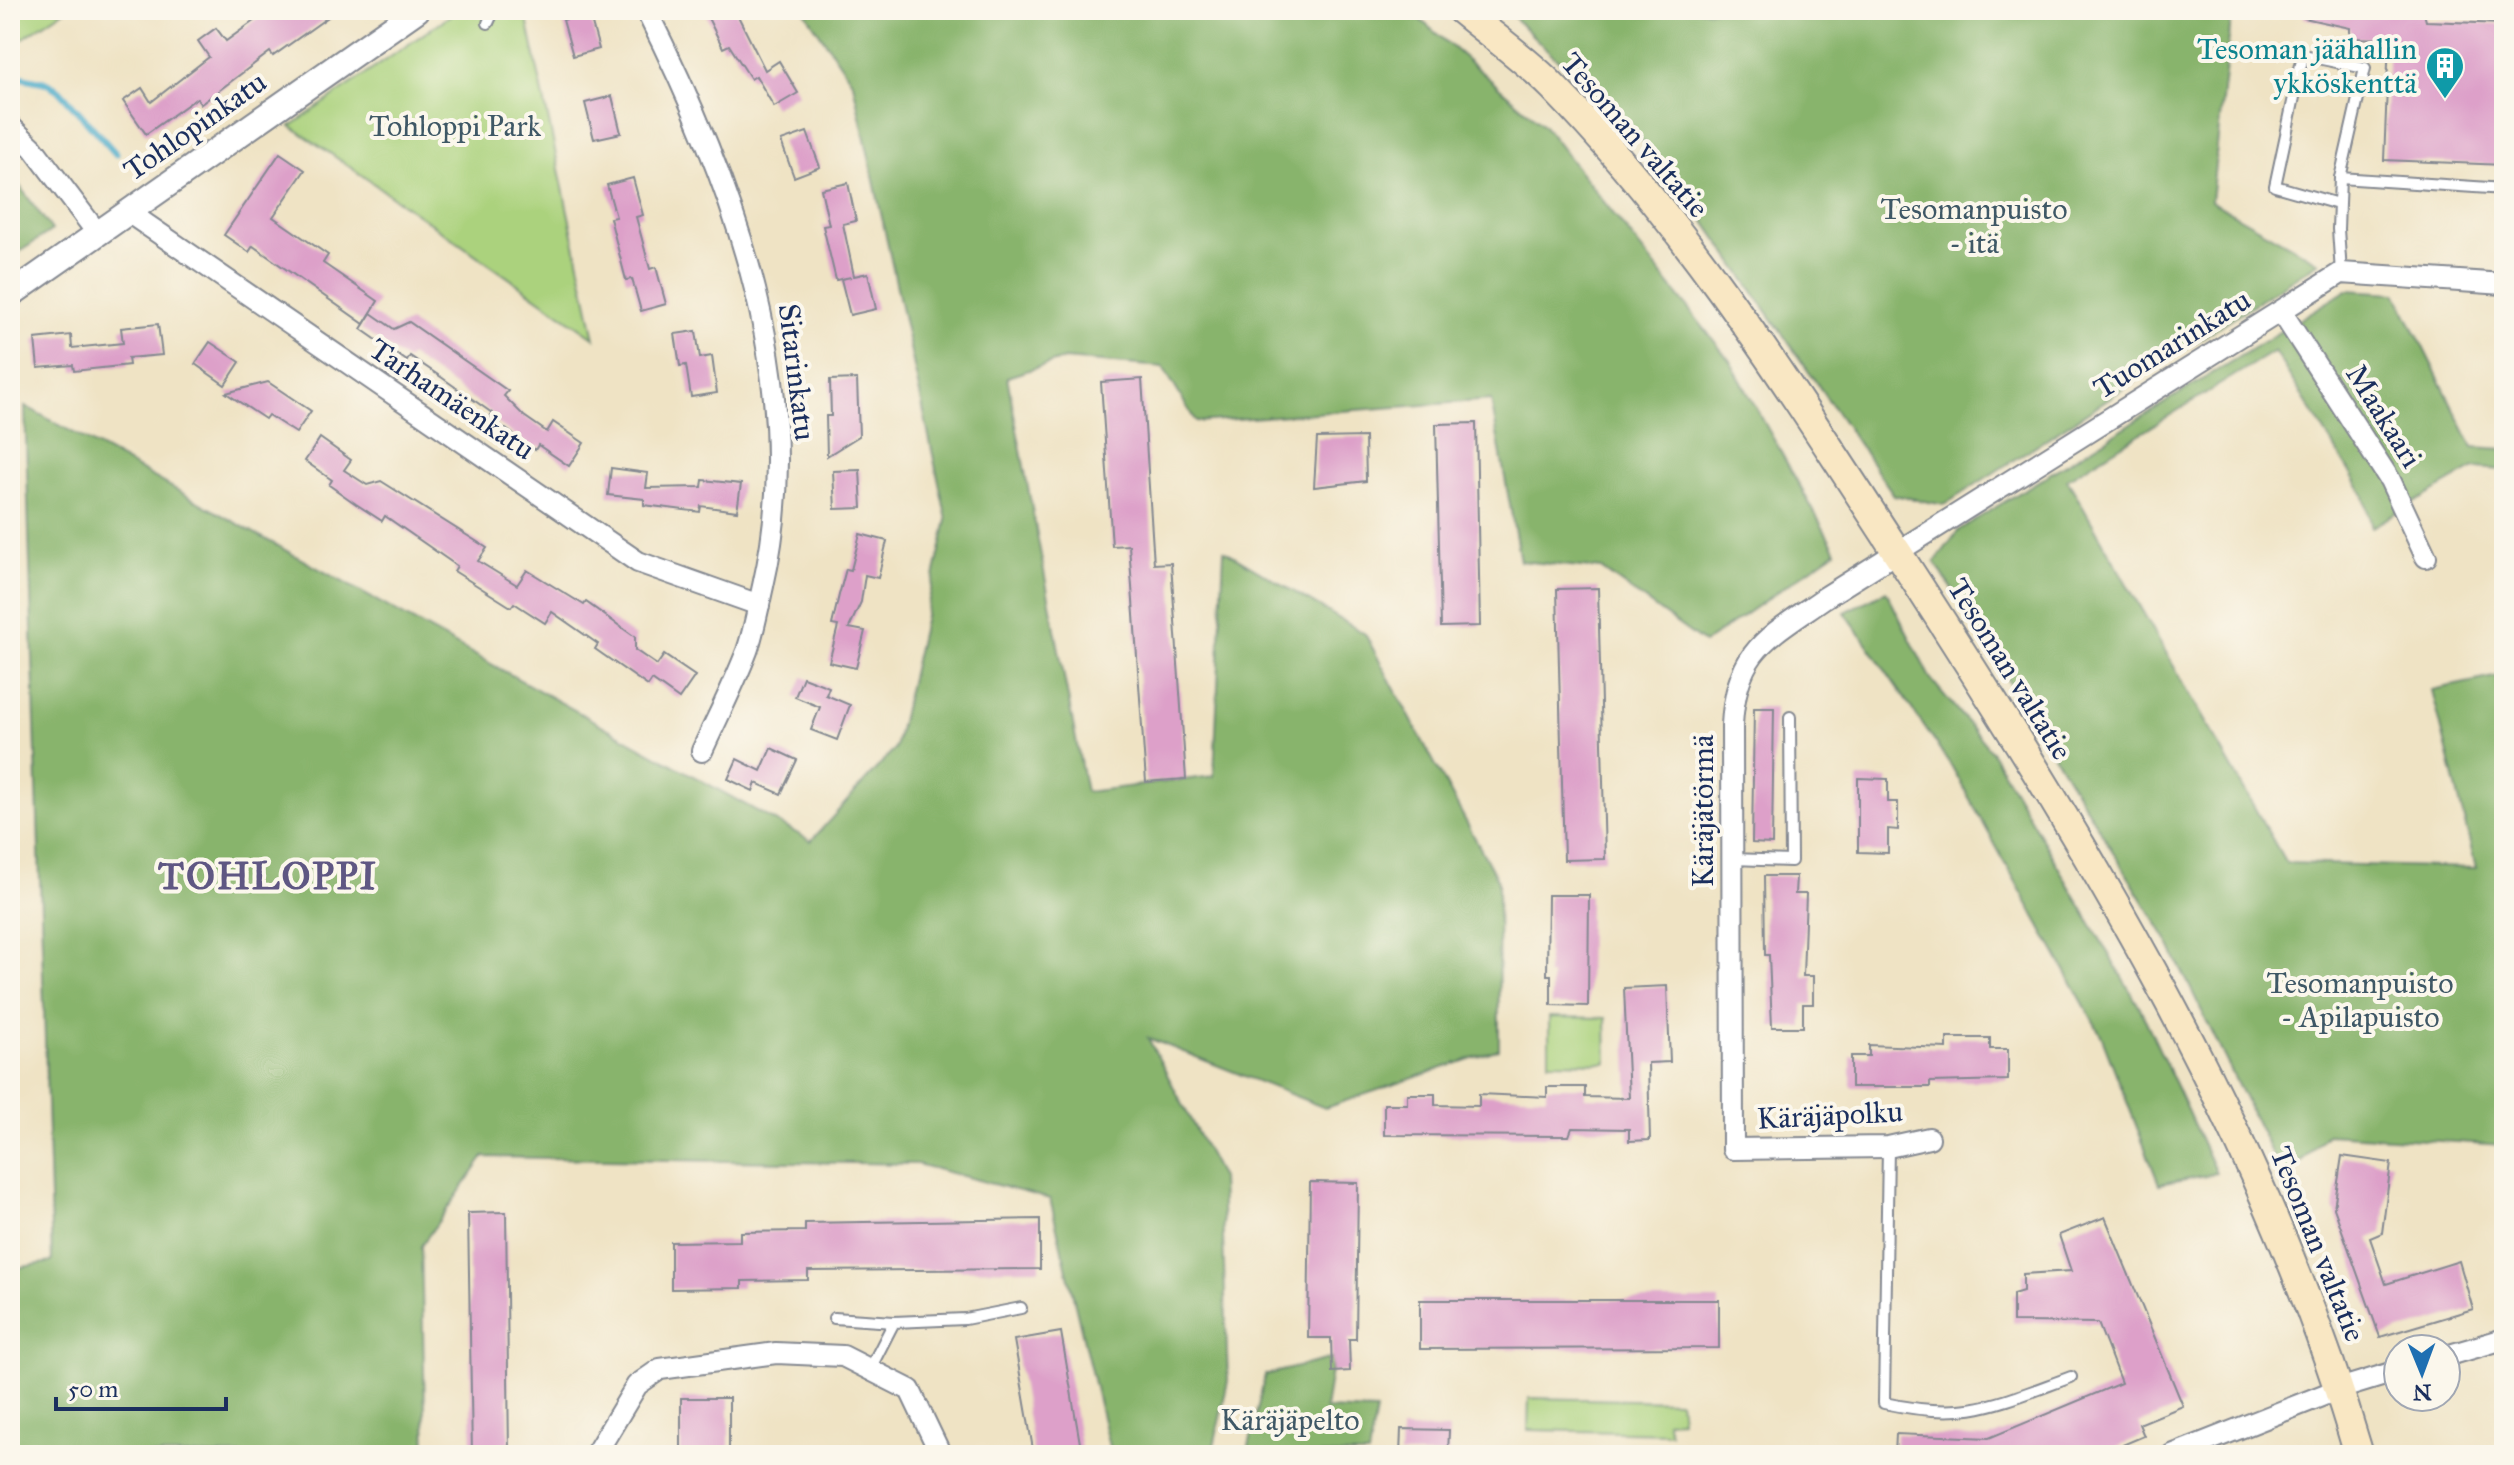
<svg xmlns="http://www.w3.org/2000/svg" width="2514" height="1465" viewBox="0 0 2514 1465" font-family="'IM FELL Great Primer',serif">
<rect width="100%" height="100%" fill="#fbf7ec"/>
<filter id="ink" filterUnits="userSpaceOnUse"><feTurbulence type="fractalNoise" baseFrequency=".0125" numOctaves="2"/><feDisplacementMap in="SourceGraphic" scale="16" xChannelSelector="R" yChannelSelector="G"/><feConvolveMatrix kernelMatrix="1 2 1 2 8 2 1 2 1" color-interpolation-filters="sRGB"/></filter>
<filter id="wash" filterUnits="userSpaceOnUse"><feTurbulence type="fractalNoise" baseFrequency=".006" numOctaves="4" result="noise"/><feDisplacementMap in="SourceGraphic" scale="32" xChannelSelector="R" yChannelSelector="G"/><feGaussianBlur stdDeviation="1.8" result="paint"/><feColorMatrix in="noise" values="0 0 0 0 0 0 0 0 0 0 0 0 0 0 0 0 0 1.4 0 .05"/><feComposite in="paint" operator="in"/></filter>
<g filter="url(#wash)">
<rect width="100%" height="100%" fill="#efe3c4"/>
<g fill="#abd27d" stroke="#63806e" stroke-width="2">
<polygon points="10,10 65,10 10,47"/>
<polygon points="458,10 525,10 595,338 291,126"/>
<polygon points="1549,1017 1606,1018 1607,1063 1549,1062"/>
<polygon points="1529,1398 1679,1401 1681,1420 1666,1421 1670,1433 1528,1430"/>
</g>
<g fill="#88b46c" stroke="#527265" stroke-width="2">
<polygon points="804,10 1409,10 1543,125 1730,361 1836,551 1704,643 1601,569 1520,561 1491,400 1196,422 1163,367 1064,359 1007,377 1086,792 1214,776 1224,550 1365,634 1498,881 1499,1049 1325,1108 1148,1038 1221,1178 1228,1381 1212,1455 1111,1455 1050,1199 917,1164 484,1157 421,1246 426,1455 10,1455 10,1269 52,1262 25,406 811,841 895,748 947,520 853,83"/>
<polygon points="1506,10 2232,10 2211,201 2319,262 1944,505 1894,495 1663,161"/>
<polygon points="10,173 52,230 12,257 10,255"/>
<polygon points="2347,290 2396,293 2473,447 2504,449 2504,470 2475,468 2372,527 2363,493 2274,351 2067,479 2286,863 2476,868 2432,690 2504,675 2504,1145 2327,1134 2284,1179 2166,938 1935,562 1959,530"/>
<polygon points="1886,591 1930,678 1991,751 2140,1008 2216,1173 2159,1184 2101,1035 1952,767 1845,612"/>
<polygon points="1333,1358 1325,1409 1376,1411 1368,1455 1247,1455 1265,1375"/>
</g>
<g fill="none" stroke-linecap="round" stroke-linejoin="round">
<polyline stroke="#4aabc9" stroke-width="7" points="10,75 44,82 59,90 116,154"/>
</g>
<g id="blocks">
<g fill="#dda0c9">
<polygon points="269,10 338,10 273,56 270,52 201,104 197,98 146,134 123,101 142,88 151,102 209,57 198,41 216,28 226,41"/>
<polygon points="704,10 735,10 765,70 779,61 798,93 774,107 756,76 751,79 729,45 723,48"/>
<polygon points="2305,10 2423,10 2426,21 2504,24 2504,165 2384,160 2389,39 2350,38 2350,28 2304,18"/>
<polygon points="589,13 599,49 573,56 563,20"/>
<polygon points="612,96 621,133 594,139 585,103"/>
<polygon points="807,132 820,167 794,177 781,141"/>
<polygon points="280,153 305,170 273,217 328,255 323,263 378,301 364,324 253,246 249,252 224,235"/>
<polygon points="633,178 643,215 636,217 650,269 656,267 666,304 641,311 632,279 626,280 610,218 616,217 607,185"/>
<polygon points="848,183 856,221 843,224 854,276 868,273 876,309 850,315 841,279 851,277 836,280 823,226 829,225 821,189"/>
<polygon points="371,313 394,329 409,322 508,391 504,396 524,416 547,432 553,422 584,443 569,466 538,445 535,450 489,417 492,413 441,377 410,356 407,361 361,329"/>
<polygon points="158,324 162,355 128,358 129,365 74,371 73,365 38,368 35,339 71,335 72,348 123,343 121,328"/>
<polygon points="696,331 700,358 712,356 717,393 691,397 686,365 680,366 675,334"/>
<polygon points="210,342 240,362 225,385 195,364"/>
<polygon points="857,379 859,436 827,456 826,416 831,416 830,380"/>
<polygon points="1142,379 1154,564 1171,563 1186,779 1146,782 1129,545 1112,546 1101,382"/>
<polygon points="268,382 311,411 296,433 268,415 265,419 226,393"/>
<polygon points="1476,423 1480,626 1441,627 1436,424"/>
<polygon points="1365,437 1366,481 1314,487 1317,438"/>
<polygon points="320,438 351,460 344,470 367,485 381,481 487,548 478,561 517,585 527,570 584,605 586,602 635,637 635,650 657,665 664,655 695,676 679,699 652,680 648,686 595,649 598,644 552,612 545,623 514,603 511,607 454,571 457,566 385,516 382,521 356,504 329,485 332,480 305,461"/>
<polygon points="611,468 648,473 646,488 702,487 703,480 741,484 737,511 701,506 700,512 644,505 644,499 608,495"/>
<polygon points="860,470 862,508 835,509 833,471"/>
<polygon points="860,534 887,541 878,578 865,575 861,602 849,628 865,631 856,668 829,662 838,626 832,625 839,595 846,569 851,570"/>
<polygon points="1598,588 1605,859 1564,860 1557,589"/>
<polygon points="803,677 829,687 826,695 850,705 837,740 811,730 820,707 795,697"/>
<polygon points="1754,708 1774,708 1772,844 1752,843"/>
<polygon points="771,748 797,760 781,794 756,783 753,791 728,779 737,759 761,771"/>
<polygon points="1858,778 1888,779 1888,802 1898,802 1898,830 1888,829 1888,853 1858,852"/>
<polygon points="1764,876 1796,876 1795,894 1806,894 1803,976 1813,976 1813,1004 1803,1004 1803,1027 1772,1027 1769,955 1765,955"/>
<polygon points="1548,895 1589,895 1588,1006 1551,1005 1551,975 1547,975"/>
<polygon points="1667,986 1670,1062 1648,1063 1650,1140 1629,1141 1629,1129 1572,1128 1569,1136 1384,1135 1384,1104 1407,1104 1407,1094 1435,1094 1435,1105 1479,1106 1479,1094 1547,1097 1547,1087 1585,1087 1585,1097 1629,1098 1624,988"/>
<polygon points="1947,1038 1990,1038 1990,1049 2008,1049 2008,1080 1930,1082 1930,1087 1851,1087 1851,1056 1869,1056 1869,1045 1947,1048"/>
<polygon points="2342,1156 2391,1163 2382,1233 2370,1238 2386,1284 2459,1261 2473,1309 2380,1337 2334,1208"/>
<polygon points="1310,1182 1358,1183 1356,1339 1349,1339 1350,1371 1332,1372 1331,1338 1308,1338"/>
<polygon points="506,1212 509,1454 472,1455 468,1213"/>
<polygon points="2105,1217 2183,1406 2139,1424 2144,1436 2099,1455 1895,1455 1896,1434 1989,1438 2121,1383 2098,1323 2013,1322 2013,1294 2023,1291 2023,1274 2071,1271 2059,1235"/>
<polygon points="1040,1219 1040,1269 808,1271 808,1280 742,1281 742,1288 671,1289 671,1242 740,1241 740,1232 805,1231 805,1223"/>
<polygon points="1420,1300 1719,1300 1719,1348 1420,1349"/>
<polygon points="1061,1332 1082,1455 1034,1455 1014,1340"/>
<rect x="681" y="1398" width="48" height="57"/>
<polygon points="1401,1429 1449,1430 1448,1455 1400,1455"/>
</g>
</g>
</g>
<g filter="url(#ink)">
<use href="#blocks" fill-opacity="0" stroke="#858991" stroke-width="2"/>
<g fill="none" stroke-linecap="round" stroke-linejoin="round">
<g stroke="#858991" stroke-width="14">
<g id="service">
<polyline points="488,23 494,10"/>
<polyline points="2340,178 2504,189"/>
<polyline points="2338,204 2275,186 2303,55 2365,68 2340,178 2338,229 2341,273"/>
<polyline points="1733,859 1791,861 1790,717"/>
<path d="M1888,1147L1884,1403C1967,1421 1994,1405 2071,1377"/>
<polyline points="834,1318 894,1322"/>
<polyline points="870,1369 894,1322 965,1319 1021,1308"/>
</g>
</g>
<g stroke="#858991" stroke-width="24">
<g id="minor">
<path d="M646,10C735,187 809,387 763,586C758,608 754,631 747,651C734,685 717,718 702,751"/>
<polyline points="10,126 33,148 98,234"/>
<polyline points="128,212 638,562 759,605"/>
<polyline points="2281,311 2390,480 2426,557"/>
<path d="M1929,1138L1888,1147L1733,1149L1732,725C1736,650 1767,638 1824,598L2341,273L2504,284"/>
<polyline points="2446,1356 2504,1339"/>
<polyline points="595,1455 637,1385 660,1369 776,1353 843,1356 910,1390 941,1455"/>
<polyline points="2172,1455 2339,1389 2398,1371"/>
</g>
</g>
<g stroke="#858991" stroke-width="28">
<polyline id="tertiary" points="10,295 417,10"/>
</g>
<g stroke="#858991" stroke-width="32">
<path id="secondary" d="M1461,10C1491,35 1526,59 1553,87C1688,225 1792,391 1897,552C2080,834 2265,1130 2359,1455"/>
</g>
<use href="#service" stroke="#fff" stroke-width="10"/>
<use href="#minor" stroke="#fff" stroke-width="20"/>
<use href="#tertiary" stroke="#fff" stroke-width="24"/>
<use href="#secondary" stroke="#f9e7c3" stroke-width="28"/>
</g>
</g>
<defs>
<g id="building-pin" transform="scale(2)"><path d="M0 17L-7.5 6A9.5 9.5 0 1 1 7.5 6Z" fill="#0f9aa8" stroke="#fbf7ec"/><path d="M-4-6H4V6H1V3H-1V6H-4ZM-2.5-4.3h1.7v1.8h-1.7ZM.8-4.3h1.7v1.8H.8ZM-2.5-1h1.7V.8h-1.7ZM.8-1h1.7V.8H.8Z" fill="#fff"/></g>
</defs>
<g fill-rule="evenodd">
<use href="#building-pin" x="2445" y="66"/>
</g>
<g text-anchor="middle" stroke-width="8" stroke-linejoin="round" paint-order="stroke">
<g font-size="30" fill="#0d838f" stroke="#fbf7ec" text-anchor="end">
<text x="2417" y="59">Tesoman jäähallin<tspan x="2417" dy="34">ykköskenttä</tspan></text>
</g>
<g font-size="30" fill="#1b2f5e" stroke="#fbf7ec">
<text transform="translate(195 126) rotate(-35)" y="10">Tohlopinkatu</text>
<text transform="translate(1635 135) rotate(49)" y="10">Tesoman valtatie</text>
<text transform="translate(2172 344) rotate(-32)" y="10">Tuomarinkatu</text>
<text transform="translate(797 372) rotate(83)" y="10">Sitarinkatu</text>
<text transform="translate(452 399) rotate(34)" y="10">Tarhamäenkatu</text>
<text transform="translate(2384 416) rotate(58)" y="10">Maakaari</text>
<text transform="translate(2010 669) rotate(58)" y="10">Tesoman valtatie</text>
<text transform="translate(1703 811) rotate(-90)" y="10">Käräjätörmä</text>
<text transform="translate(1830 1115) rotate(-3)" y="10">Käräjäpolku</text>
<text transform="translate(2318 1244) rotate(68)" y="10">Tesoman valtatie</text>
</g>
<g font-size="30" fill="#3f5866" stroke="#fbf7ec">
<text x="455" y="136">Tohloppi Park</text>
<text x="1974" y="219">Tesomanpuisto<tspan x="1974" dy="34">- itä</tspan></text>
<text x="2360" y="993">Tesomanpuisto<tspan x="2360" dy="34">- Apilapuisto</tspan></text>
<text x="1290" y="1430">Käräjäpelto</text>
</g>
<g font-size="38" font-weight="bold" letter-spacing="2" fill="#5f5783" stroke="#fbf7ec">
<text x="268" y="889">TOHLOPPI</text>
</g>
</g>
<rect width="2514" height="1465" fill="none" stroke="#fbf7ec" stroke-width="40"/>
<g transform="translate(2422 1373) rotate(179)"><circle r="38" fill="#fbf7ec" stroke="#a1a7b3" stroke-width="2"/>
<path d="M0-6L14 30L0 20L-14 30Z" fill="#1f6fb2"/>
<text y="-12" font-size="22" font-weight="bold" text-anchor="middle" fill="#1b2f5e">N</text>
</g>
<path d="M56 1397v12h170v-12" fill="none" stroke="#1b2f5e" stroke-width="4"/>
<text x="68" y="1397" font-size="24" fill="#1b2f5e" stroke="#fbf7ec" stroke-width="6" paint-order="stroke">50 m</text>
</svg>
